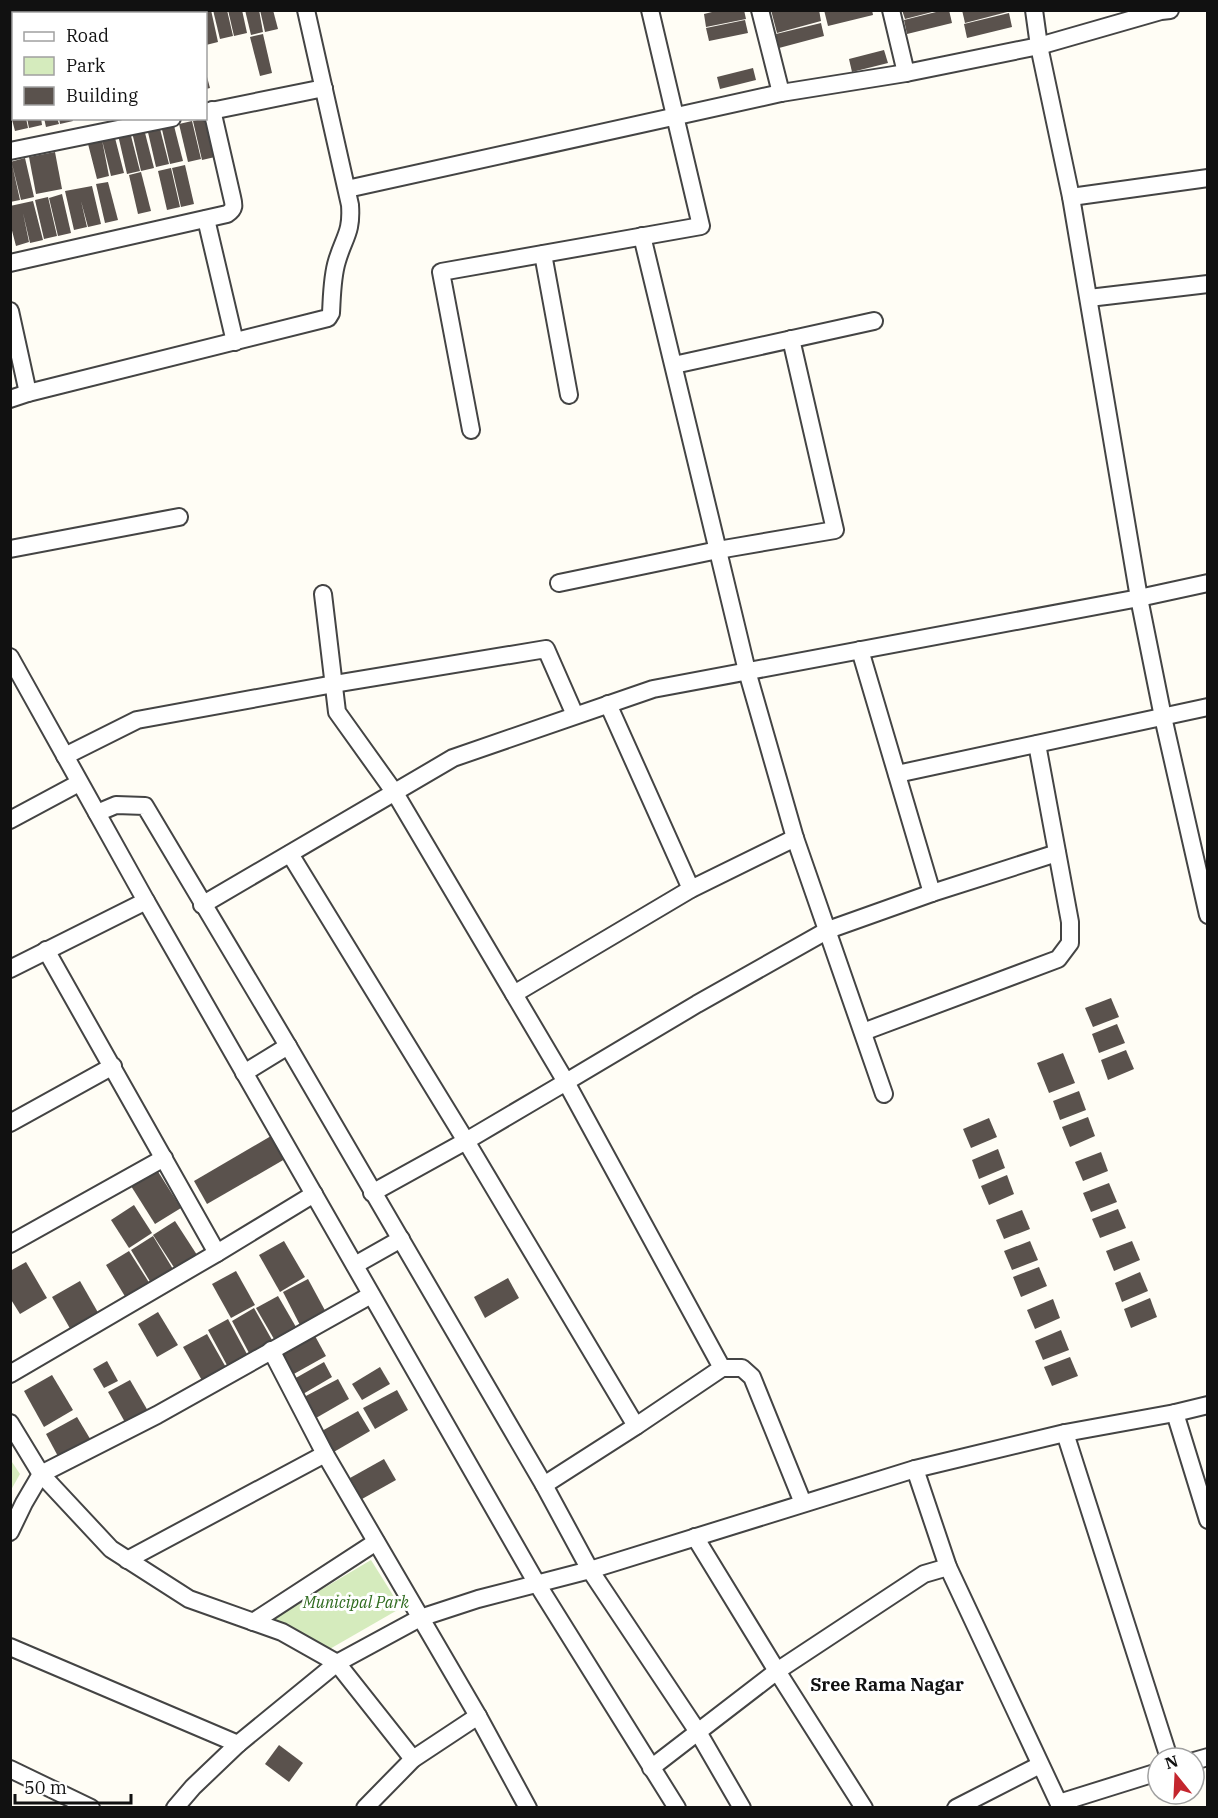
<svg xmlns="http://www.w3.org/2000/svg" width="1218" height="1818" viewBox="0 0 1218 1818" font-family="'IBM Plex Serif',serif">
<rect width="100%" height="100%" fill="#fffdf5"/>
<g fill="#d5ebbd">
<polygon points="10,1459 20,1474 11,1490 10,1490"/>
<polygon points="371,1560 401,1608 328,1650 272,1619"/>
</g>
<g fill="#5a524d">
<polygon points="158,10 178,10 179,14 149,14"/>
<polygon points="183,10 211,10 218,42 206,45 206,14 183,14"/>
<polygon points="213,10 227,10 233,36 220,39"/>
<polygon points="228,10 242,10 247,33 234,36"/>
<polygon points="245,10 259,10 263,32 251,35"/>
<polygon points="260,10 273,10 278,29 265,32"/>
<polygon points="720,10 744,10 746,19 706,27 704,14"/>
<polygon points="771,10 819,10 821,21 777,33"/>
<polygon points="824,10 872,10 873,15 828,26"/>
<polygon points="902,10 936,10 936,11 905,19"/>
<polygon points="944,10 949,10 952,23 907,34 904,20"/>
<polygon points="962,10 1011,10 1011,11 965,23"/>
<polygon points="1009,13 1012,27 967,38 964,24"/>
<polygon points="745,20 748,33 709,41 706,28"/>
<polygon points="821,23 824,36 779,48 776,34"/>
<polygon points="263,34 272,73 260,76 250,37"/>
<polygon points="884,50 888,63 852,72 849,59"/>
<polygon points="10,55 14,64 14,88 10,89"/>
<polygon points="753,68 756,80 720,89 717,77"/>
<polygon points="206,73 210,88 206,89"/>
<polygon points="14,90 14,118 26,118 28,128 15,131 10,112 10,91"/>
<polygon points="27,118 41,118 42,125 29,128"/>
<polygon points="44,118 57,118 59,124 46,127"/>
<polygon points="59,118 72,118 73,121 60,124"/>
<polygon points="206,118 215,157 202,160 193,121"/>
<polygon points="192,121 201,159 188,162 179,124"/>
<polygon points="173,122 183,161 170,164 161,125"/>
<polygon points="159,125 169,164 156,167 147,128"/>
<polygon points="144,129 154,168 141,171 132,132"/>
<polygon points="130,132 140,171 127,174 118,135"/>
<polygon points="114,134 124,173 111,176 102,140 109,176 97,179 87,140"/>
<polygon points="55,152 62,189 36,194 29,157"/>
<polygon points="25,158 34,197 21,200 12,164 20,200 10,202 10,162"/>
<polygon points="185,165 194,204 181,207 172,168"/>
<polygon points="171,168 180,207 167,210 158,171"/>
<polygon points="141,172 151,211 138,214 129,175"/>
<polygon points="108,182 118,220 105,223 96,184"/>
<polygon points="92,186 101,224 88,227 81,201 87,227 74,230 65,191"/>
<polygon points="62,194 71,233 58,236 49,198"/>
<polygon points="48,197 57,236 44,239 35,200"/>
<polygon points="33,201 43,240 30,243 23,213 29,242 16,246 10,223 10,206"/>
<polygon points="1111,998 1119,1017 1093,1027 1085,1008"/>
<polygon points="1117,1024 1125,1043 1099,1053 1092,1034"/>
<polygon points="1126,1050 1134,1069 1108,1080 1101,1060"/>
<polygon points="1063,1053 1075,1083 1049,1093 1037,1063"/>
<polygon points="1079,1091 1086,1110 1060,1120 1053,1101"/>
<polygon points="1088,1117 1095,1136 1070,1147 1062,1127"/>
<polygon points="989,1118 997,1137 971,1148 963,1129"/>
<polygon points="271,1136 285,1159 207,1204 194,1181"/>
<polygon points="998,1149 1005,1168 979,1179 972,1160"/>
<polygon points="1101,1152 1108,1171 1083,1181 1075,1162"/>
<polygon points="157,1170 181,1208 155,1224 131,1186"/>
<polygon points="1007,1175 1014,1194 989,1205 981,1186"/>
<polygon points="1109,1183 1117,1202 1091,1212 1083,1193"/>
<polygon points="134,1205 152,1233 129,1248 111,1220"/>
<polygon points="1118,1209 1126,1228 1100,1238 1092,1219"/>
<polygon points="1022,1210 1030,1229 1004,1239 996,1220"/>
<polygon points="175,1221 199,1258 177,1272 153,1235"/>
<polygon points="153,1236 176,1274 154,1288 131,1250"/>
<polygon points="284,1241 305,1277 280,1292 259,1255"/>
<polygon points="1030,1241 1038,1260 1012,1270 1004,1251"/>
<polygon points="1132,1241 1140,1260 1114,1271 1106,1251"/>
<polygon points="129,1251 150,1284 126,1298 106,1265"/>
<polygon points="26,1262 47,1298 20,1314 10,1298 10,1271"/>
<polygon points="1039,1267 1047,1286 1021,1297 1013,1277"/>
<polygon points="236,1271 255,1305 231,1318 212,1284"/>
<polygon points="1140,1272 1148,1291 1122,1302 1115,1283"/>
<polygon points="508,1278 519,1298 485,1318 474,1297"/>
<polygon points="308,1279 328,1316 302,1329 283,1292"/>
<polygon points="80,1281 100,1316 72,1332 52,1297"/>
<polygon points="278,1296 296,1327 274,1339 256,1308"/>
<polygon points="1150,1298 1157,1317 1131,1328 1124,1309"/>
<polygon points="1053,1299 1060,1318 1035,1329 1027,1310"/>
<polygon points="254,1308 272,1340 249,1353 232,1321"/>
<polygon points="158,1312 178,1345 157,1357 138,1324"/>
<polygon points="228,1319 248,1356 228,1367 208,1330"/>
<polygon points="1061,1330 1069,1350 1043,1360 1035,1341"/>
<polygon points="207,1334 228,1371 204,1384 183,1347"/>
<polygon points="315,1336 326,1356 292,1375 281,1355"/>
<polygon points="1070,1357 1078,1376 1052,1386 1044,1367"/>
<polygon points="107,1361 118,1381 104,1388 93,1369"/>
<polygon points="324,1362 332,1377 303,1394 294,1379"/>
<polygon points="380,1367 390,1384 362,1400 352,1384"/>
<polygon points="52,1375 73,1410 44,1427 24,1391"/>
<polygon points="338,1379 349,1399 316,1418 304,1397"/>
<polygon points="130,1380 148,1411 126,1424 108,1392"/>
<polygon points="397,1390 408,1410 375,1429 363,1408"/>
<polygon points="358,1411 370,1431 332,1453 320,1432"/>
<polygon points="77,1417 92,1442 60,1460 46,1434"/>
<polygon points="384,1459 396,1480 362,1499 350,1478"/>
<polygon points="279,1745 303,1763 289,1782 265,1764"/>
</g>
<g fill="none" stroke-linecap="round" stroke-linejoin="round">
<g stroke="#444" stroke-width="20">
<g id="minor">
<polyline points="76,10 76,14"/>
<polyline points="760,10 781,93"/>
<polyline points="891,10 906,73"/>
<polyline points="1034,10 1039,46 1071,197 1139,598 1163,717 1208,915"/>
<polyline points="97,14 112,10"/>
<polyline points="10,31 14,30"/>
<polyline points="206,112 324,88"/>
<polyline points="10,151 172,118"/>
<polyline points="347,189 781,93 906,73 1039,46 1161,11 1170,10"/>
<polyline points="1071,197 1208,178"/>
<polyline points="206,219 235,342"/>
<polyline points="642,236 747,671 795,838 884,1094"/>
<polyline points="543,254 569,395"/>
<path d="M10,263L227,214C235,209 234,205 232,197L212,110"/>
<polyline points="1089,298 1208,284"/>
<polyline points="10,311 28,393"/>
<polyline points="674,365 874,321"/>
<path d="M10,399L28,393L328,318L331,313C332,296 332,277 337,261C344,237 352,233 350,205L306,10"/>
<polyline points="471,430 441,272 701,226 650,10"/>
<polyline points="10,549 179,517"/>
<polyline points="559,583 718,550 835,530 791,339"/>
<polyline points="323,594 337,712 395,793 566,1082 697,1004 828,930 932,893 1057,853"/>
<polyline points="860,650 932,893"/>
<polyline points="10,657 146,901"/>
<polyline points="608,704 691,889"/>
<polyline points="65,756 137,720 334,684 546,649 575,715"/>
<polyline points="897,774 1208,707"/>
<polyline points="97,813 116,805 145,806 288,1046 544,1485 590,1570 698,1732 742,1808"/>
<polyline points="10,820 79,783"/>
<polyline points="290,854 466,1141 636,1426"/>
<polyline points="202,905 453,758 653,689 1139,598 1208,583"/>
<polyline points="46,950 217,1253"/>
<polyline points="10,969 146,901 536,1582 677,1808"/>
<polyline points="514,994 691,889 795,838"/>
<polyline points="863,1032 1058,959 1070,943 1070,922 1037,744"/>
<polyline points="244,1073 288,1046"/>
<polyline points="10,1123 113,1066"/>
<polyline points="372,1193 466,1141 566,1082 722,1368 636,1426 544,1485"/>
<polyline points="10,1244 164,1158"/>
<polyline points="355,1265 401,1239"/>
<polyline points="271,1350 325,1454 478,1716 528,1808"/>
<polyline points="722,1368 742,1368 752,1377 803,1503"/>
<polyline points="10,1374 217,1253 314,1194"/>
<polyline points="1175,1413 1208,1520"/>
<polyline points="10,1423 41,1474 111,1549 189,1599 282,1632 337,1663 413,1759"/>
<polyline points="1065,1433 1169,1758"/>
<polyline points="915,1469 948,1567 1061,1808"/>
<polyline points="10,1532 24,1503 41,1474 157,1415 371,1295"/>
<polyline points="695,1537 777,1671 864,1808"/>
<polyline points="127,1560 325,1454"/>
<polyline points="253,1622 376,1542"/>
<polyline points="10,1647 238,1744"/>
<polyline points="1194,1761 1208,1757"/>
<polyline points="651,1768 777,1671 924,1574 948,1567"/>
<polyline points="10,1769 91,1808"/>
<polyline points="1059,1803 1158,1772"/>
<polyline points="175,1808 193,1787 238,1744 337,1663 420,1618 478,1599 590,1570 915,1469 1065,1433 1175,1413 1208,1405"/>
<polyline points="365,1808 413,1759 478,1716"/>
<polyline points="956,1808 1040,1765"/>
</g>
</g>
<use href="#minor" stroke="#fff" stroke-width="16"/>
</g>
<g text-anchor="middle" stroke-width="6" stroke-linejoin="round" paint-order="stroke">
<g font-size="16" font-style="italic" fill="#2f6b1f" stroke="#fff">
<text x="356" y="1608">Municipal Park</text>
</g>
<g font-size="18" font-weight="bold" fill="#111" stroke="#fff">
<text x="887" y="1691">Sree Rama Nagar</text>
</g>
</g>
<rect width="1218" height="1818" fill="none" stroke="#111111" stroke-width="24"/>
<rect x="12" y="12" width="195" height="108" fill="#ffffff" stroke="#a0a0a0" stroke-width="1.5"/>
<rect x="24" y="32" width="30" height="9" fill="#ffffff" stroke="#a0a0a0" stroke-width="1.5"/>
<text x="66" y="42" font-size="18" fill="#111111">Road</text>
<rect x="24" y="57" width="30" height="18" fill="#d5ebbd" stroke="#a0a0a0" stroke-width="1.5"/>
<text x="66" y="72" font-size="18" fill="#111111">Park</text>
<rect x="24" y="87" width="30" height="18" fill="#5a524d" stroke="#a0a0a0" stroke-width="1.5"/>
<text x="66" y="102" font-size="18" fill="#111111">Building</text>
<g transform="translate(1176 1776) rotate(342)"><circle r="28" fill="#ffffff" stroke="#a0a0a0" stroke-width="1.5"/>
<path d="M0-4.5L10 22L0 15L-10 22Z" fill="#c4262e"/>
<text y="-9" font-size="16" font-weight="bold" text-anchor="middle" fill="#111111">N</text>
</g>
<path d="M15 1794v9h116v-9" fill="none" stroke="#111111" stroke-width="3"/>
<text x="24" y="1794" font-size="18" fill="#111111" stroke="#ffffff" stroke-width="4.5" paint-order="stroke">50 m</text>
</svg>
